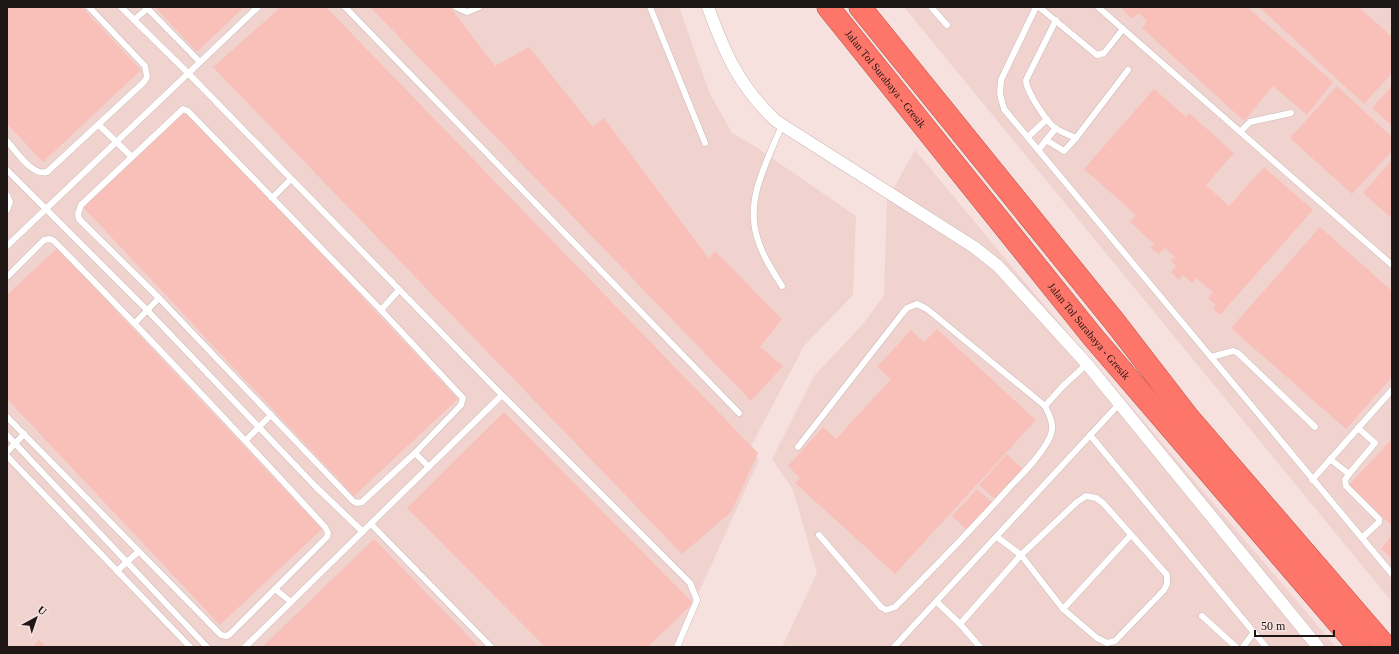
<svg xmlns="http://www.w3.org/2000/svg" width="1399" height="654" viewBox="0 0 1399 654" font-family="'Times New Roman',serif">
<rect width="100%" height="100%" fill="#f6e1de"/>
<g fill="#f0d3cf">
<polygon points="7,7 679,7 710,94 732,133 756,147 856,216 853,295 804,346 750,448 759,460 674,647 7,647"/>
<polygon points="904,7 1392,7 1392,602"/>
<polygon points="915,150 1023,280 1336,647 782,647 817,573 793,490 772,459 814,376 863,324 884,295 887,200"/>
</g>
<g fill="#f8c0b9">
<polygon points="7,7 82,7 141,70 43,162 7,124"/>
<polygon points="155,7 244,7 197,52"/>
<polygon points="281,7 326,7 758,453 731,512 682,554 213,67"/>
<polygon points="370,7 450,7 495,66 529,47 593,127 604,118 709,259 715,251 782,319 760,347 783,366 751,401"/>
<polygon points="1121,7 1247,7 1333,82 1307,115 1273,86 1244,121 1142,28 1147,21 1139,13 1132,19"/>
<polygon points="1259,7 1359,7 1392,37 1392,73 1364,104"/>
<polygon points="1337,86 1392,137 1392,151 1352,194 1290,138"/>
<polygon points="1392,86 1392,126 1372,108"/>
<polygon points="1154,89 1186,117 1189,113 1234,153 1206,185 1229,206 1264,167 1313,210 1220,315 1213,309 1216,305 1208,298 1213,292 1196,278 1192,283 1183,275 1179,280 1171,272 1176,266 1171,261 1175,257 1165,248 1159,254 1151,248 1154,244 1130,222 1136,215 1084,169"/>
<polygon points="186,110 458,399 354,496 83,207"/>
<polygon points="1392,160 1392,215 1390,217 1363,193"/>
<polygon points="1320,227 1392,291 1392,377 1346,429 1231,328"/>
<polygon points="57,248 322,529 220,625 7,399 7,295"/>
<polygon points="937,329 1036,420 895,574 795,483 800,478 788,466 823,427 836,439 891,379 877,367 911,330 924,342"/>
<polygon points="504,412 693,603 648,647 545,647 407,508"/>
<polygon points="1392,439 1392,526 1349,485"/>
<polygon points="1007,454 1023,469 995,499 979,485"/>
<polygon points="977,489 992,502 967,530 952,516"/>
<polygon points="1392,535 1392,559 1381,549"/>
<polygon points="374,539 478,646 477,647 262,647"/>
<polygon points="39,640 46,647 32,647"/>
</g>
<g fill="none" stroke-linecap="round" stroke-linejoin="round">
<g stroke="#ccb9b6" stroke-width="7">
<g id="lane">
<polyline points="121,7 189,74 502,395 690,583 697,600 677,647"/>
<polyline points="146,7 200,62"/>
<polyline points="345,7 739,413"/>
<polyline points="456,7 467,12 479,7"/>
<polyline points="650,7 705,143"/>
<polyline points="931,7 947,25"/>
<polyline points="1036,7 1001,80 1000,94 1004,109 1392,574"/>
<polyline points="1039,7 1097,55 1104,53 1123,29"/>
<polyline points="1098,7 1392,265"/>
<polyline points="134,20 148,8"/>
<path d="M1056,20L1026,80C1026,91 1046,121 1055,128C1061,132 1069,135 1076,138L1128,70"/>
<polygon points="183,109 188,111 381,310 463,398 461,405 415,453 362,502 357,503 353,501 159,298 79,219 78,214 81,205"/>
<polyline points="99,125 132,157"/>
<polyline points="1240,132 1250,122 1291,113"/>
<polyline points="1028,137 1047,119"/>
<polyline points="1046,140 1064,151 1076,138"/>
<path d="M7,141C16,151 32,176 47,172L144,82L147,77L145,66L89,7"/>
<polyline points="1039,149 1056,128"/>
<polyline points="7,170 147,310 315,486 363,532"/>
<polyline points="7,195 10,202 7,210"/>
<polyline points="272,198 290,180"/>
<polyline points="7,246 258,7"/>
<path d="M7,277L44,240L50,239L54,241C146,334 236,430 325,527L328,533L327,537L230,634L227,636L221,635L7,417"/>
<path d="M782,286C772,270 762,255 757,237C745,198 768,160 782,125"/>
<polyline points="381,310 399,290"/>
<polyline points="135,323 159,298"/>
<polyline points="1211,357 1233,351 1238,353 1315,427"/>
<polyline points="7,435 207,647"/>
<polyline points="1090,435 1266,647"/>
<polyline points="246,440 271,415"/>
<polyline points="798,447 902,314 907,308 917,304 927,309 1045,406"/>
<polyline points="7,452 24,434"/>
<polyline points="415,453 429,467"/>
<polyline points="7,456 190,647"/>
<polyline points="1330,459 1349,474 1375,443 1358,428"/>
<polyline points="1349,474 1345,480 1346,486 1379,519 1379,522 1362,538"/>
<polyline points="1312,480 1392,390"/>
<polyline points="371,524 491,647"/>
<path d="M819,535L881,607L886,610L895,607C933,569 971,530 1007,490C1021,475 1041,456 1050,437C1055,426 1050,416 1045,406L1063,386L1087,364"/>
<polyline points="117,571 138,552"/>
<polyline points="275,589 291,602"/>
<polyline points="937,602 960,624 980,647"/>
<polyline points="1063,609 1131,535"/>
<polyline points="1202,616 1236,647"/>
<polyline points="960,624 1021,555 1063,609 1097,638 1107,643 1115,641 1164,590 1167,584 1167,575 1103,503 1096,498 1086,496 1077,502 1021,555 997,537"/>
<polyline points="245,647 502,395"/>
<polyline points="894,647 1120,403"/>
<polyline points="1243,647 1254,632"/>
</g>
</g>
<g stroke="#ccb9b6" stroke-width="13">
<path id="street" d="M708,7C725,54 739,86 776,121L974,247L998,266L1087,364L1318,647"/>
</g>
<g stroke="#b0544c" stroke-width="23">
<g id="highway">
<path id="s1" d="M828,7L1093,337L1359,647"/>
<polyline points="860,7 1114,321 1188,417 1386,647"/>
</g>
</g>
<use href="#lane" stroke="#fff" stroke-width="6"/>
<use href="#street" stroke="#fff" stroke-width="12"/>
<use href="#highway" stroke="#fe7569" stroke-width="22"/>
</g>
<g text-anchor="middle" stroke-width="4" stroke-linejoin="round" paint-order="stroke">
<g font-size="11" fill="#1e1716" stroke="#f6e1de">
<text dy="4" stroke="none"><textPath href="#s1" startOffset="92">Jalan Tol Surabaya - Gresik</textPath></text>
<text dy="4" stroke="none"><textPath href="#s1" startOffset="416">Jalan Tol Surabaya - Gresik</textPath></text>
</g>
</g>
<rect width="1399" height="654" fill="none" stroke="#1e1716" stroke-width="16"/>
<g transform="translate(36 618) rotate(40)" stroke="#f6e1de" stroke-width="3" paint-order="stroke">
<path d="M0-3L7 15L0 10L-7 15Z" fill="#1e1716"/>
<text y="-6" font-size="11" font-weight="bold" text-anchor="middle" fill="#1e1716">U</text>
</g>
<path d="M1255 630v6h79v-6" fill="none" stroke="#1e1716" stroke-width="2"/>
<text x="1261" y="630" font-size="12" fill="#1e1716" stroke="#f6e1de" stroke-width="3" paint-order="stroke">50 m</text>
</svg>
